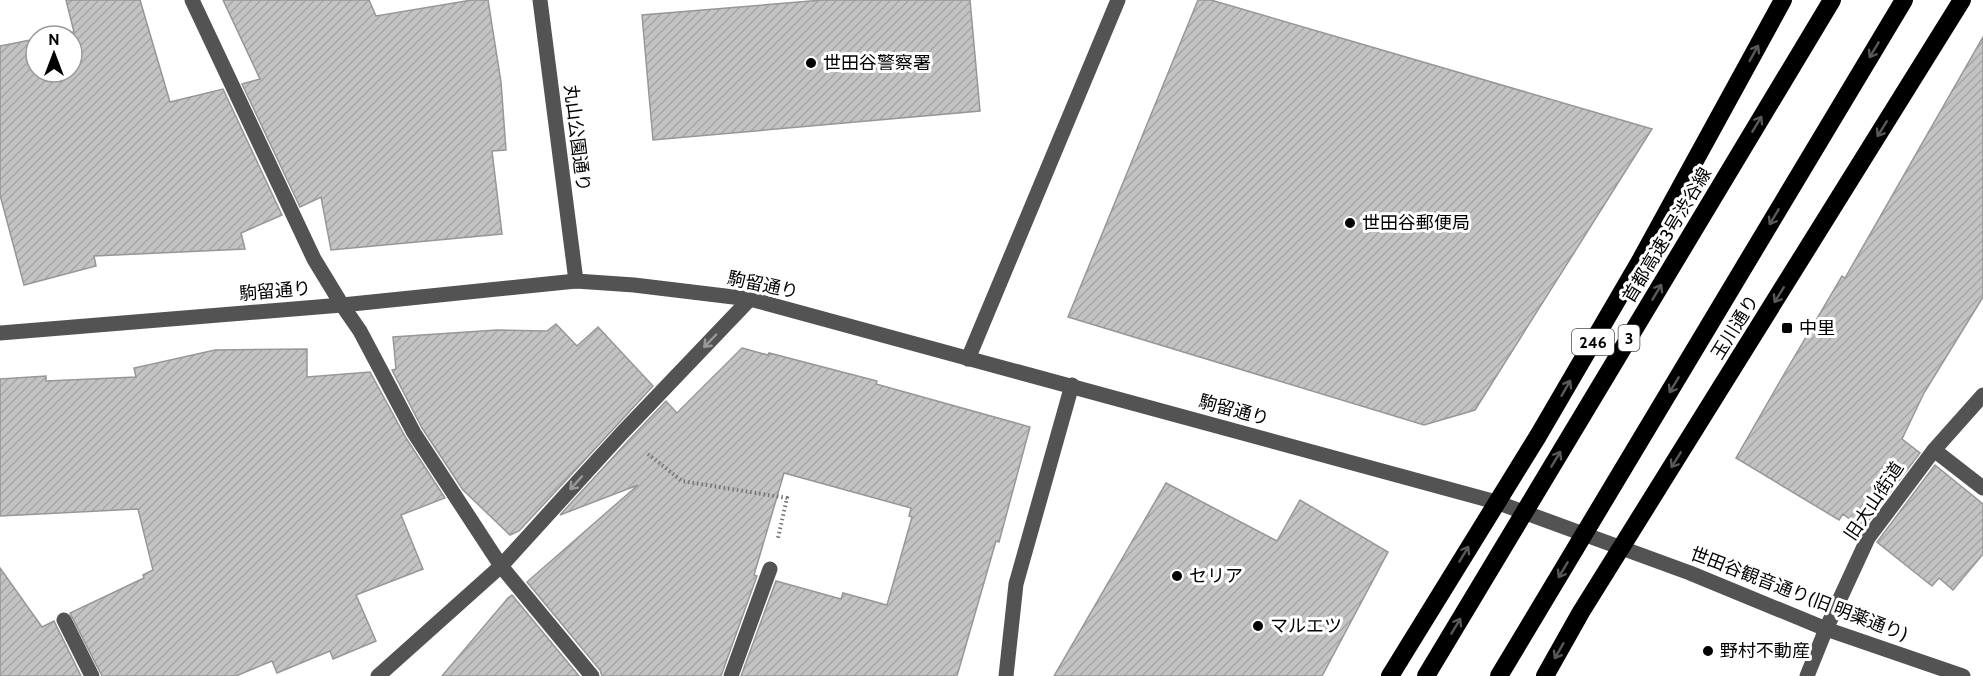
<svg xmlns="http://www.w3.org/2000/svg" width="1983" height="676" viewBox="0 0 1983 676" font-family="Cabin,'Noto Sans JP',sans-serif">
<defs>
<pattern id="building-hatch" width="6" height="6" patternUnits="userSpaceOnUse" patternTransform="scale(1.5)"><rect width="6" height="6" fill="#c3c3c3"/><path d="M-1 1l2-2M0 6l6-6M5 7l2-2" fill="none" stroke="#a6a6a6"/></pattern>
</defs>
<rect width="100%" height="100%" fill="#fff"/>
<g fill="url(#building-hatch)" stroke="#979797" stroke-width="1.5">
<polygon points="66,0 140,0 170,102 223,89 282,215 241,233 245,249 94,256 96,266 24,285 0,195 0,46 36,39 36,72 72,72 72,36 51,36 74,32"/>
<polygon points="223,0 369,0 376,16 472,0 488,0 501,82 506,150 492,151 502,234 331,250 321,197 300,207 242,84 260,79"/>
<polygon points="823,0 970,0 980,111 653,140 642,15"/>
<polygon points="1198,0 1211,0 1652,129 1475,410 1424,425 1068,317"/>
<polygon points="1983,37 1983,297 1924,393 1902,439 1920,453 1862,529 1843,514 1839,520 1736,458 1783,376 1842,276 1845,278"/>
<polygon points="556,324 577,346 598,327 653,386 519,531 510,535 463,490 422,428 392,370 396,369 393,337 497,330 547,331"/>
<polygon points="742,348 768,355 769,353 877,381 876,384 1030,427 999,542 996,541 957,676 741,676 776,581 841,599 843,593 887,605 912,517 909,516 911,508 784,473 754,575 757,576 721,676 602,676 600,670 527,582 638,485 560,515 629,440 666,401 677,413"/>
<polygon points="307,349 307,377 370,372 406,438 445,498 401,515 423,569 356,595 376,641 333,659 330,651 277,673 272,661 236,676 102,676 70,613 144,578 143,575 153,570 138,509 0,516 0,379 46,376 46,381 136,377 134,368 215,350"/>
<polygon points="1935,465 1983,504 1983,554 1953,590 1939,578 1932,586 1877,542"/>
<polygon points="1166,483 1277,541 1300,500 1388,552 1322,676 1054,676"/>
<polygon points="0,568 42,627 54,621 81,676 0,676"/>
<polygon points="512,595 579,676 442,676 508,598"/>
</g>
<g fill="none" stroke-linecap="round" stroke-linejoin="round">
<polyline stroke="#757575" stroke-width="4" stroke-dasharray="1.5 3" stroke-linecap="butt" points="648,454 682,481 787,498 778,538"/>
<g stroke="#535353" stroke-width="15">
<polyline points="192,0 314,259 342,305 360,331 414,433 501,566 592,676"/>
<polyline points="540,0 576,281"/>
<polyline points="0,333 342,305 576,281 634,285 750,299 1496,502 1690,573 1826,629 1963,676"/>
<polyline points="968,359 1118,0"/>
<polyline points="1934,450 1983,488"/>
<polyline points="64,620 92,676"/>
<polyline points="378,676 501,566 622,433 750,299"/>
<polyline points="731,676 770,569"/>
<polyline points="1006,676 1016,584 1072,385"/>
<polyline points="1807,676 1826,629 1868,538 1934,450 1983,395"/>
</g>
<g stroke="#000" stroke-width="18">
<polyline points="1390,676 1538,436 1640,261 1783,0"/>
<polyline points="1426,676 1832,0"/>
<polyline points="1499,676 1904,0"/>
<polyline points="1545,676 1581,612 1962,0"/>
</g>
</g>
<defs><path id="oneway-shaft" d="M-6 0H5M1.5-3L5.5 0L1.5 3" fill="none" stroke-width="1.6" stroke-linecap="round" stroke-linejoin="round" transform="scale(1.5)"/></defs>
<g stroke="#595959">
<use href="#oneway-shaft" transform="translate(1874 50) rotate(121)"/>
<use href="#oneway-shaft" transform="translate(1754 53) rotate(-61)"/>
<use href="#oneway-shaft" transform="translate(1757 124) rotate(-59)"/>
<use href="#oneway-shaft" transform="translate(1882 129) rotate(122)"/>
<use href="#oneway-shaft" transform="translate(1774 217) rotate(121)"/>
<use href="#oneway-shaft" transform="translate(1657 292) rotate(-59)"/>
<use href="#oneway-shaft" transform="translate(1779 295) rotate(122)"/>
<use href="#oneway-shaft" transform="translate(1674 385) rotate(121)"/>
<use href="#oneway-shaft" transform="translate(1566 388) rotate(-60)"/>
<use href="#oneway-shaft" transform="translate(1556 459) rotate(-59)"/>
<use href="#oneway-shaft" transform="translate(1676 460) rotate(122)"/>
<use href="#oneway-shaft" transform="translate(1464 554) rotate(-59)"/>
<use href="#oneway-shaft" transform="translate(1563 570) rotate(121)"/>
<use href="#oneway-shaft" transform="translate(1456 626) rotate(-59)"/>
<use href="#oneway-shaft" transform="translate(1559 651) rotate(120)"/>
</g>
<g stroke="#989898">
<use href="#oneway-shaft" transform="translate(710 341) rotate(134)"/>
<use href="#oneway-shaft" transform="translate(576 483) rotate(132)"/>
</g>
<g fill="#000" stroke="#fff" stroke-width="2">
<circle cx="811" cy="63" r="6"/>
<circle cx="1350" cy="223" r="6"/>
<rect x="1781" y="322" width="12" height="12" rx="3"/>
<circle cx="1177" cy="576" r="6"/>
<circle cx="1258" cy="626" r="6"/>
<circle cx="1708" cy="651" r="6"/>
</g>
<g text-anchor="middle" stroke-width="6" stroke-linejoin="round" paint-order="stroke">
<g fill="#fff" stroke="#4c4c4c" stroke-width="1.5">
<rect x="1618.5" y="325" width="21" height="26" rx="4.5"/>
<rect x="1572" y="329" width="42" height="26" rx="4.5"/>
</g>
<g font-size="16" font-weight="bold" fill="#000">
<text x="1629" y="344">3</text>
<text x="1593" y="348">246</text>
</g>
<g font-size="18" fill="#000" stroke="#fff" text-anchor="start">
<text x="823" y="69">世田谷警察署</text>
<text x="1362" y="229">世田谷郵便局</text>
<text x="1799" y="334">中里</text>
<text x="1189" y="582">セリア</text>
<text x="1270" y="632">マルエツ</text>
<text x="1720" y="657">野村不動産</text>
</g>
<g font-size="18" fill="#000" stroke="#fff">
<text transform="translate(577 138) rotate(83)" y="6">丸山公園通り</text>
<text transform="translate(1667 235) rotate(-59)" y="6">首都高速3号渋谷線</text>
<text transform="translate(763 285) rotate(12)" y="6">駒留通り</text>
<text transform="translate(275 291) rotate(-5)" y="6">駒留通り</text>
<text transform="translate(1735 327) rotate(-58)" y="6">玉川通り</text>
<text transform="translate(1234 410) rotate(15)" y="6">駒留通り</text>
<text transform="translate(1874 501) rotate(-56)" y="6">旧大山街道</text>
<text transform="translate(1799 594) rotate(21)" y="6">世田谷観音通り(旧 明薬通り)</text>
</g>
</g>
<g transform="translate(54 54)"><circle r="28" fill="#ffffff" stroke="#999999" stroke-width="1.5"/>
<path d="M0-4.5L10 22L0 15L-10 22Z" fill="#000000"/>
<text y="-9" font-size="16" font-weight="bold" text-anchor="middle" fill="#000000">N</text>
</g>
</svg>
